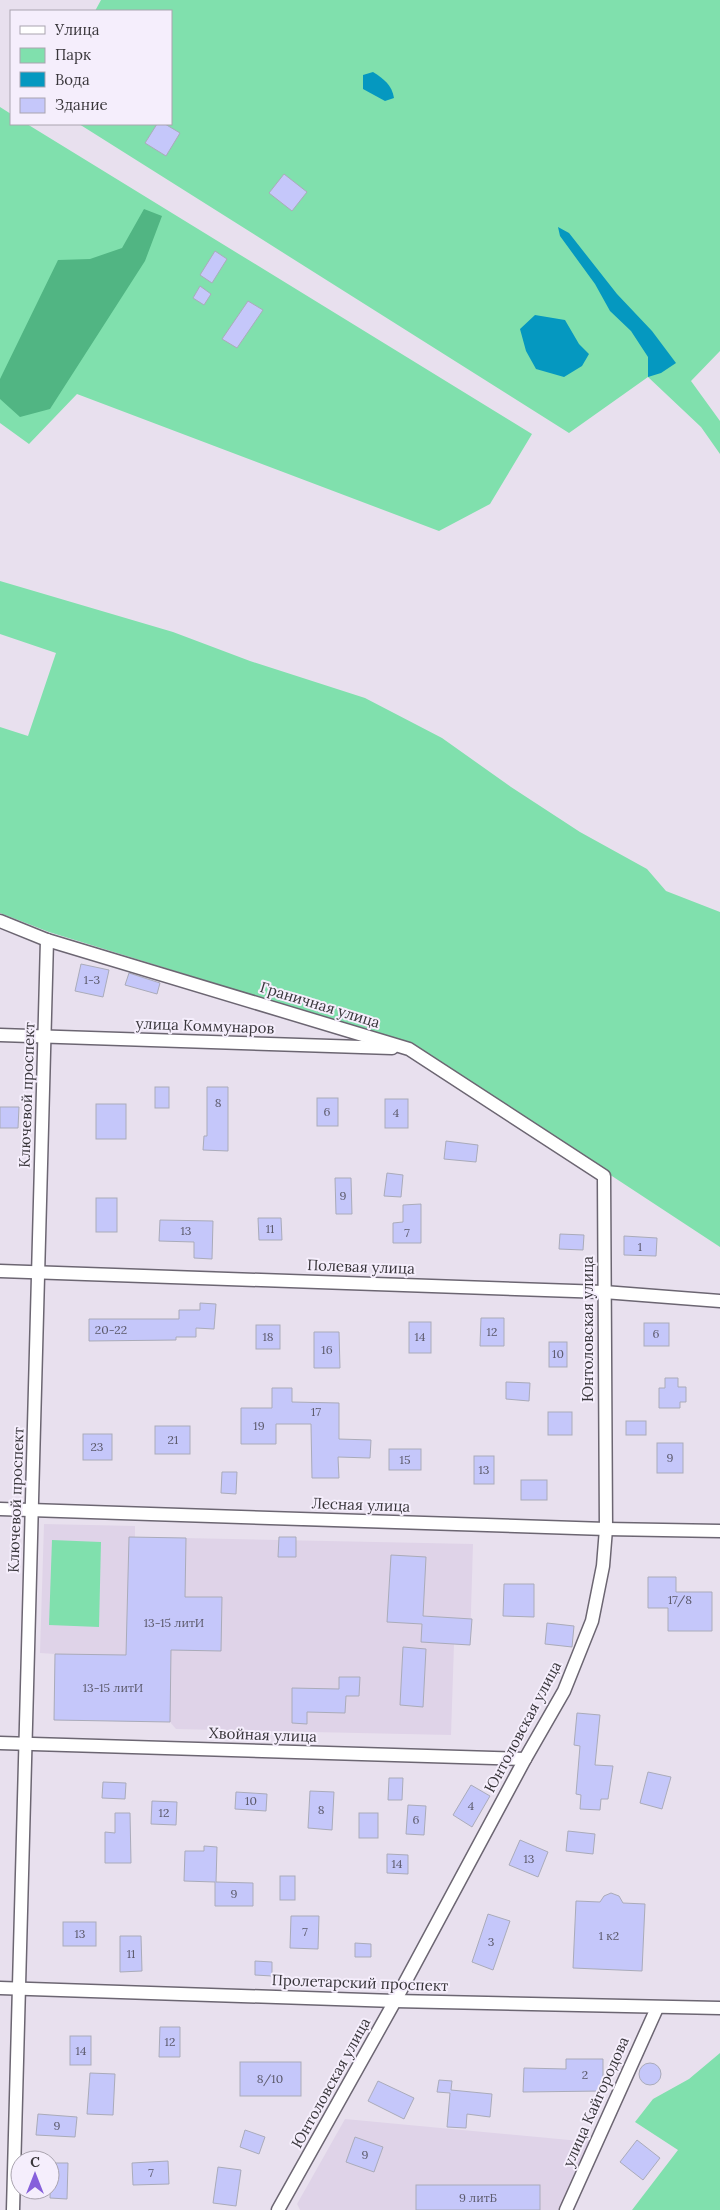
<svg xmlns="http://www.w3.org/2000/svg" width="720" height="2210" viewBox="0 0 720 2210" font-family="Lora,serif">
<rect width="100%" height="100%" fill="#e8e0ee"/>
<g fill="#dfd3e8">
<polygon points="44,1524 135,1526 135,1537 473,1544 470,1645 454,1644 451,1735 176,1729 170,1722 54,1720 55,1654 40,1653"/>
<polygon points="345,2119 591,2142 561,2210 300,2210 297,2204"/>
</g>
<g fill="#80e0ad">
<polygon points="101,0 720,0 720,351 691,381 720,421 720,454 701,427 648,377 569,433 79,124 171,124 171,11 95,11"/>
<polygon points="0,107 11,114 11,124 27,124 532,434 490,504 439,531 77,394 29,444 0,423"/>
<polygon points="0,581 173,632 250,661 365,698 442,738 511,787 580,832 647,869 666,891 720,912 720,1247 411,1044 49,932 0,913 0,727 28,736 56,653 0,634"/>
<polygon points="52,1540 101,1542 99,1627 49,1625"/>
<polygon points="720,2053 720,2210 632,2210 678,2150 635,2122 653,2099 689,2079"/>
</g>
<polygon fill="#51b583" points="144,209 162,216 145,261 50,409 20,417 0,399 0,379 58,260 90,259 122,248"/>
<g fill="#0598c0">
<path d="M373,72C384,79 392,85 394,98L385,101L363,89V75Z"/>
<polygon points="558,227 569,233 617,294 652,331 676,363 661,373 648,377 648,357 631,331 610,311 595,284 560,236"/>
<polygon points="535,315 565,320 579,344 589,354 582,366 564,377 536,369 526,351 520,329"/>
</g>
<g fill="#c5c7fa" stroke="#aaabb9">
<polygon points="157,124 165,124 180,133 166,156 145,143"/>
<polygon points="284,174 307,192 292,211 269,193"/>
<polygon points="215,251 227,259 212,283 200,275"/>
<polygon points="200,286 211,294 204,305 193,298"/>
<polygon points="248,301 263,310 237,348 222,339"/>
<polygon points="81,964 109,970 103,997 75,991"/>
<polygon points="129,973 160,983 157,994 125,985"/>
<rect x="155" y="1087" width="14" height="21"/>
<polygon points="207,1087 228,1087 228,1151 203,1150 204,1136 207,1136"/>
<rect x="317" y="1098" width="21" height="28"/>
<rect x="385" y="1099" width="23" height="29"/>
<rect x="96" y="1104" width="30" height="35"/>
<polygon points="0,1107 19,1107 18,1128 0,1128"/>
<polygon points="446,1141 478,1145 476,1162 444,1159"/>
<polygon points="387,1173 403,1175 401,1197 384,1196"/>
<polygon points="335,1178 351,1178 352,1214 336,1214"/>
<rect x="96" y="1198" width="21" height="34"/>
<polygon points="421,1204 421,1243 393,1243 393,1223 403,1222 403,1205"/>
<polygon points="258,1218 281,1218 282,1240 259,1240"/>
<polygon points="160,1220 213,1221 212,1259 194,1258 194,1242 159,1241"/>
<polygon points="560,1234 584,1235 583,1250 559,1249"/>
<polygon points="624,1236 657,1238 656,1256 624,1255"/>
<polygon points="200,1303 216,1304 214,1329 196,1328 196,1337 176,1337 176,1340 89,1341 89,1319 179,1319 179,1310 200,1310"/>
<polygon points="481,1318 504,1318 504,1346 480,1346"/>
<rect x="409" y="1322" width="22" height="31"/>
<rect x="644" y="1323" width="25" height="23"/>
<rect x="256" y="1325" width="24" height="24"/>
<polygon points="314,1332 339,1332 340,1368 314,1368"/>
<rect x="549" y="1342" width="18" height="25"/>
<polygon points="665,1378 678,1378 678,1387 686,1387 686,1402 680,1402 680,1408 659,1408 659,1388 665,1388"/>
<polygon points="506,1382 530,1383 529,1401 506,1399"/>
<polygon points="272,1388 292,1388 292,1402 339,1403 339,1439 371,1440 370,1458 338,1457 339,1478 312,1478 311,1424 276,1424 276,1444 241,1444 241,1408 272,1408"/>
<rect x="548" y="1412" width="24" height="23"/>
<rect x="626" y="1421" width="20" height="14"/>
<rect x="155" y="1426" width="35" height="28"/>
<rect x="83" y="1434" width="29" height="26"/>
<rect x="657" y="1443" width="26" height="30"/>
<rect x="389" y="1449" width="32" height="21"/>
<rect x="474" y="1456" width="20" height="28"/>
<polygon points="222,1472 237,1472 236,1494 221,1493"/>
<rect x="521" y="1480" width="26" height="20"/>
<polygon points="129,1537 186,1538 185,1597 222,1597 221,1651 171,1650 170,1722 54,1720 55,1654 126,1655"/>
<polygon points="279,1537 296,1537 296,1557 278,1557"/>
<polygon points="391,1555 426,1557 423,1616 472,1619 470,1645 421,1642 422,1624 387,1622"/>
<polygon points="648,1577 676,1577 676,1592 712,1592 712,1631 668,1631 668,1608 648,1608"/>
<polygon points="504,1584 534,1584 534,1617 503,1616"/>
<polygon points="547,1623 574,1626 572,1647 545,1644"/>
<polygon points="403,1647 426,1649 423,1707 400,1705"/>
<polygon points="339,1677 360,1677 359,1696 346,1696 345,1713 307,1712 307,1724 292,1723 292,1688 339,1689"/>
<polygon points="577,1713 600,1715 595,1765 613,1766 608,1799 601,1799 600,1810 580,1809 581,1795 576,1794 580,1746 574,1745"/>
<polygon points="648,1772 671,1777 662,1809 640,1803"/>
<polygon points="389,1778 403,1778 402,1800 388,1800"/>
<polygon points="103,1782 126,1783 125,1799 102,1798"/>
<polygon points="471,1785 490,1796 472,1827 453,1815"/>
<polygon points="310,1791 334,1792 332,1830 308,1828"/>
<polygon points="236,1792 267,1794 266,1811 235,1809"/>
<polygon points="152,1801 177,1802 176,1825 151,1824"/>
<polygon points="408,1805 426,1806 424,1835 406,1834"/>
<polygon points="115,1813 130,1813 131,1863 105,1863 105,1832 115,1833"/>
<rect x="359" y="1813" width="19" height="25"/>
<polygon points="568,1831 595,1834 593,1854 566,1851"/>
<polygon points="520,1840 548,1852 538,1877 509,1865"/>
<polygon points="204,1846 217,1847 216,1882 253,1883 253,1906 215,1906 215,1882 184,1881 185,1851 204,1851"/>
<polygon points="387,1854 408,1855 408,1874 387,1873"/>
<rect x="280" y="1876" width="15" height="24"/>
<polygon points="611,1893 619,1896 623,1903 645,1904 642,1971 573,1968 576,1901 600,1902 604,1896"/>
<polygon points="488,1914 510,1921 493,1970 472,1962"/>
<polygon points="291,1916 319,1916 318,1949 290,1948"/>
<rect x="63" y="1922" width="33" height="24"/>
<polygon points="120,1936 141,1936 142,1971 120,1972"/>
<polygon points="355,1943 371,1944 371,1957 355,1957"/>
<polygon points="255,1961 272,1962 272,1976 255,1975"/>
<polygon points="160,2027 180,2027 180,2057 159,2057"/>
<rect x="70" y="2036" width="21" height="29"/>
<polygon points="566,2059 603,2059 603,2091 523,2092 524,2068 566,2069"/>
<rect x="240" y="2062" width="61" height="34"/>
<circle cx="650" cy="2074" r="11"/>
<polygon points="90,2073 115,2074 113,2115 87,2114"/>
<polygon points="439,2080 452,2081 451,2090 492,2094 490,2117 467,2114 466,2128 447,2127 450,2093 437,2092"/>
<polygon points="378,2081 414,2098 404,2119 368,2101"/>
<polygon points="38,2114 77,2117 75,2137 36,2135"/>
<polygon points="245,2130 265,2137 259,2154 240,2147"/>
<polygon points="355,2137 383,2147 374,2172 346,2162"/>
<polygon points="637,2140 660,2158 643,2180 620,2162"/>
<polygon points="168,2161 169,2184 133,2185 132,2163"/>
<polygon points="51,2163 68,2163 67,2199 50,2198"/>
<polygon points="218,2167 241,2170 236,2206 213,2203"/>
<rect x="416" y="2185" width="124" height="25"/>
</g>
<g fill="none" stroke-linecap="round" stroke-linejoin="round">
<g stroke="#6c6672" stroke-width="15">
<g id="street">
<polyline points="0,921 47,940 409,1049 604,1176 606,1529 603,1566 592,1621 564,1691 525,1759 395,2001 278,2210"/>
<polyline points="0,1035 392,1048"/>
<polyline points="0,1271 604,1292 720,1301"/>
<polyline points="0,1509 606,1529 720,1531"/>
<polyline points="0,1743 525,1759"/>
<polyline points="0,1988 395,2001 720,2008"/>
<polyline points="13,2210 47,940"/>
<polyline points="566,2210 657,2008"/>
</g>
</g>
<use href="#street" stroke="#fff" stroke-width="12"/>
</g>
<g text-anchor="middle" stroke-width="4" stroke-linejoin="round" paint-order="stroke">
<g font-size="12" fill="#5c5a6b">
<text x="92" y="984">1-3</text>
<text x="218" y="1107">8</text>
<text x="327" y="1116">6</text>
<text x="396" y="1117">4</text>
<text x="343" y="1200">9</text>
<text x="270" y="1233">11</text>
<text x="186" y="1235">13</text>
<text x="407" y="1237">7</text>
<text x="640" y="1251">1</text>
<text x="111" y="1334">20-22</text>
<text x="492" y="1336">12</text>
<text x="656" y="1338">6</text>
<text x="268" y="1341">18</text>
<text x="420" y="1341">14</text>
<text x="327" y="1354">16</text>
<text x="558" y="1358">10</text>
<text x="316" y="1416">17</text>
<text x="259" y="1430">19</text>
<text x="173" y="1444">21</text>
<text x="97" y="1451">23</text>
<text x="670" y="1462">9</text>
<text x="405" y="1464">15</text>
<text x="484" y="1474">13</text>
<text x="680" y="1604">17/8</text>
<text x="174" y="1627">13-15 литИ</text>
<text x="113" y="1692">13-15 литИ</text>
<text x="251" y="1805">10</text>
<text x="471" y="1810">4</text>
<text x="321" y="1814">8</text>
<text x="164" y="1817">12</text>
<text x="416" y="1824">6</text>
<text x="529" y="1863">13</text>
<text x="397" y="1868">14</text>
<text x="234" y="1898">9</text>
<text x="305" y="1936">7</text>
<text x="80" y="1938">13</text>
<text x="609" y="1940">1 к2</text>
<text x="491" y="1946">3</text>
<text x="131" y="1958">11</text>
<text x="170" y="2046">12</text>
<text x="81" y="2055">14</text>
<text x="585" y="2079">2</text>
<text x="270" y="2083">8/10</text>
<text x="57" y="2130">9</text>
<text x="365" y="2159">9</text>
<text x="151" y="2177">7</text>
<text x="478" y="2202">9 литБ</text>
</g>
<g font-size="15" fill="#39363b" stroke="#f5eefc">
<text transform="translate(320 1005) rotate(17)" y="5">Граничная улица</text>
<text transform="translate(205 1026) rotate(2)" y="5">улица Коммунаров</text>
<text transform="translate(27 1095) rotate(-88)" y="5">Ключевой проспект</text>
<text transform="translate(361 1267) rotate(2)" y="5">Полевая улица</text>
<text transform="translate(588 1329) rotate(-90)" y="5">Юнтоловская улица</text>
<text transform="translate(16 1500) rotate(-88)" y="5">Ключевой проспект</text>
<text transform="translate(361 1505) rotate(2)" y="5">Лесная улица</text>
<text transform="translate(523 1727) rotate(-62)" y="5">Юнтоловская улица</text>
<text transform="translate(263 1735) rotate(2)" y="5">Хвойная улица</text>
<text transform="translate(360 1983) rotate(2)" y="5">Пролетарский проспект</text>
<text transform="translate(331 2083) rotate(-61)" y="5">Юнтоловская улица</text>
<text transform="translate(596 2102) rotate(-66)" y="5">улица Кайгородова</text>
</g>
</g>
<rect x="10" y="10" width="162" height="115" fill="#f5eefc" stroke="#aaa4af"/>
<rect x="20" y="26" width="25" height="8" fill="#ffffff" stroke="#aaa4af"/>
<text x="55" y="35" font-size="15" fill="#39363b">Улица</text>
<rect x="20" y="48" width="25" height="15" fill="#80e0ad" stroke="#aaa4af"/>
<text x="55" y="60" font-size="15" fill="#39363b">Парк</text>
<rect x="20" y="72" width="25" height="15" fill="#0598c0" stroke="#aaa4af"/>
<text x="55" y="85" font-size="15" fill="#39363b">Вода</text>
<rect x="20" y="98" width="25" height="15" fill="#c5c7fa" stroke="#aaa4af"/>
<text x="55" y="110" font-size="15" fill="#39363b">Здание</text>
<g transform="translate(35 2175)"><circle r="24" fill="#f5eefc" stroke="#aaa4af"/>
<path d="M0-4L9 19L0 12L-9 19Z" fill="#8660db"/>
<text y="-8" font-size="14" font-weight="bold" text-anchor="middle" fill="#39363b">С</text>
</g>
</svg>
